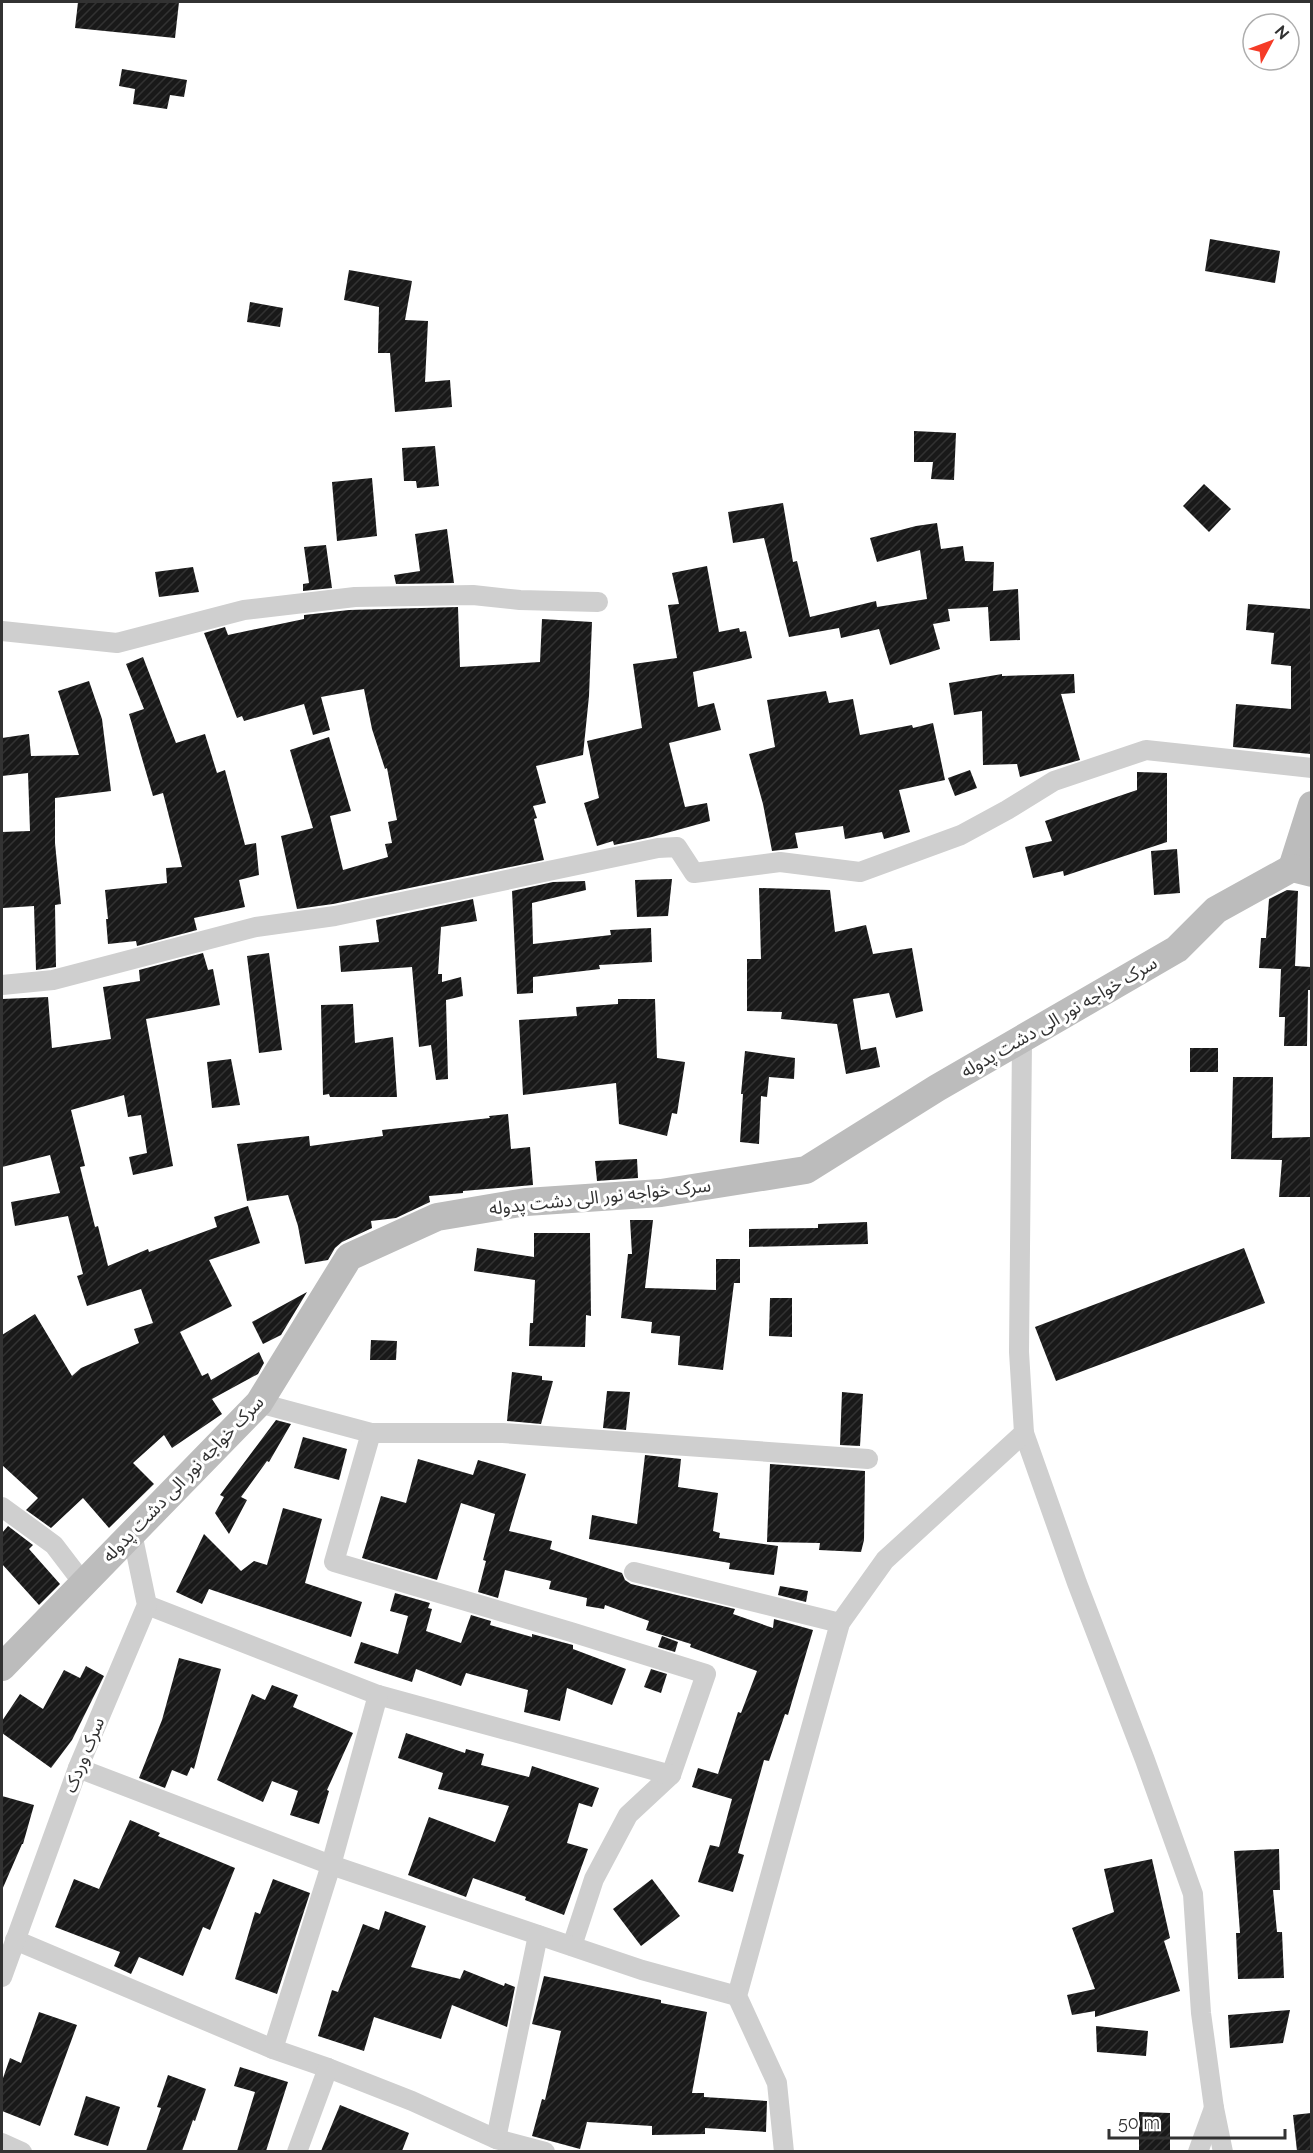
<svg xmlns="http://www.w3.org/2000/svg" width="1313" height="2153" viewBox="0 0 1313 2153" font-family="Raleway,'Noto Sans Arabic',sans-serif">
<defs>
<pattern id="building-hatch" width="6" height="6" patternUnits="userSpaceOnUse" patternTransform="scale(1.5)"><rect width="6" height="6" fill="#191919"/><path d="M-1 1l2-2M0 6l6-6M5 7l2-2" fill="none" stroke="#323232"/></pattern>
</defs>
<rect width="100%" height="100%" fill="#fff"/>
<g fill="url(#building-hatch)">
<polygon points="78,2 179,2 175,38 75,28"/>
<polygon points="122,69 187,80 184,97 170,95 167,109 133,104 135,89 119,86"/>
<polygon points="1210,239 1280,251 1275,283 1205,271"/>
<polygon points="349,270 412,281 405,320 428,321 425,382 450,380 452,407 395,412 390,353 378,353 379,307 344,300"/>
<polygon points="250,302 283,308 280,327 247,322"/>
<polygon points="914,431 956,433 954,480 931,479 933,462 914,462"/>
<polygon points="435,446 439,486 417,488 416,481 404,481 402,448"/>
<polygon points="372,478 377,536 337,541 332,482"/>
<polygon points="1204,484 1231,509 1209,532 1183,506"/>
<polygon points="783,503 793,562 797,561 810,617 876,601 877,607 927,599 920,550 877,562 870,538 916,526 937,523 941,549 963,546 965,561 994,562 993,591 1018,589 1020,640 990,641 988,607 948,609 950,621 933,624 940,649 890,665 879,629 841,638 839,628 789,637 764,538 733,543 728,512"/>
<polygon points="447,529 454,583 396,584 394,575 420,571 415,534"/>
<polygon points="326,545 332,588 303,591 303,584 309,583 304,547"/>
<polygon points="707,566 719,632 739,628 740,632 746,631 752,658 693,672 698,707 714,703 721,730 669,743 685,807 707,803 710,821 652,837 614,845 613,841 597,846 584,803 599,798 587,741 642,728 633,664 677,658 668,605 679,604 672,573"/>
<polygon points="193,567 199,592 159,597 155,572"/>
<polygon points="1248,604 1311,609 1311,754 1233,747 1236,704 1291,709 1291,666 1271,664 1274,633 1246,630"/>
<polygon points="458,607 460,667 540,662 542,619 592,622 589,696 583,755 536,766 546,803 533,806 537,818 534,819 544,860 333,904 297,909 281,836 313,828 290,750 329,737 351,811 330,816 343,870 388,857 385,844 392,843 388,822 397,820 387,768 385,769 372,729 364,689 321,697 330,730 313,735 304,704 244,721 242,716 237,718 204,633 225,627 228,635 304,619 304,615 349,610"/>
<polygon points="143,657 176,743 205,734 217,773 225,770 245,845 256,843 259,875 239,880 245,907 194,918 197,930 137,946 136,941 108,944 106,919 108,919 105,890 167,883 166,868 182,867 163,793 153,796 129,714 144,709 126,664"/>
<polygon points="1002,674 1002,676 1074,674 1075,693 1061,694 1080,760 1020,777 1017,764 983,765 982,711 954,715 949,683"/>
<polygon points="89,681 102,719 111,791 55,798 55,843 61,904 55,905 56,967 36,970 34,906 3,908 2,832 30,831 28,773 2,776 2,738 29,734 31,756 79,755 58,691"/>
<polygon points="826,691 829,703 853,699 860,735 912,725 913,728 933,723 945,780 899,790 910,832 884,839 882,832 845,839 843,826 795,833 798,848 772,851 763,804 749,754 775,747 767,700"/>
<polygon points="970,770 977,788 955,796 948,778"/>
<polygon points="1137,772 1167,773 1167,842 1064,876 1063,871 1033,878 1025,847 1052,841 1045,821 1137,790"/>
<polygon points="1177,849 1180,893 1154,895 1151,851"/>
<polygon points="672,879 668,916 637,917 635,880"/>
<polygon points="585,881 586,890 532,903 533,944 611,935 610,930 651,928 652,962 599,965 600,969 533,977 533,993 517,994 512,891 553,882"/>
<polygon points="759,888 830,890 835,932 866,925 873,954 912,948 923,1011 896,1018 889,993 853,999 861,1050 876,1047 880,1067 846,1074 837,1024 781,1019 782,1012 747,1011 747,959 761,959"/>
<polygon points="1287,890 1298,891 1295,966 1311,967 1311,990 1308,990 1307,1046 1284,1046 1285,1017 1279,1017 1281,969 1259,968 1261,938 1266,938 1269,899"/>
<polygon points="473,899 477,921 441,927 438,974 442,974 442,982 461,977 463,996 446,1000 448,1079 436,1080 431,1045 419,1047 412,967 341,972 339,946 379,942 376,920"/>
<polygon points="203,953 208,970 213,969 220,1005 146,1019 173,1166 133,1175 129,1157 147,1153 141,1115 128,1117 124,1095 71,1110 85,1166 80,1167 95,1227 98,1226 108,1266 148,1249 149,1252 217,1227 214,1217 248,1206 260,1243 209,1260 232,1306 180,1332 202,1376 208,1373 211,1380 259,1352 264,1363 258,1374 212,1399 222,1414 172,1448 164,1435 133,1463 154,1484 109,1528 83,1498 51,1528 26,1510 38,1498 2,1465 2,1335 35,1314 72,1376 81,1368 139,1343 134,1329 153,1323 141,1289 87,1306 77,1276 83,1274 68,1216 15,1226 11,1202 60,1193 50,1155 2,1167 2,999 48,997 52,1048 111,1039 103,987 140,981 139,970"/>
<polygon points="269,953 282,1050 259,1053 247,956"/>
<polygon points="618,999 655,999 657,1058 685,1062 677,1114 672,1113 667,1136 619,1124 616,1083 523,1095 519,1020 577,1016 576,1007 618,1004"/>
<polygon points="353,1004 355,1043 393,1037 397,1097 330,1097 329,1094 323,1095 321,1005"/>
<rect x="1190" y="1048" width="28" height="24"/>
<polygon points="745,1051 795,1058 794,1079 769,1077 767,1097 761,1096 759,1144 740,1142 743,1094 741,1094"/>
<polygon points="231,1059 240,1105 212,1108 207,1062"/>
<polygon points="1233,1077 1273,1077 1272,1138 1311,1137 1311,1197 1279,1197 1282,1160 1231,1159"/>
<polygon points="508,1114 511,1149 530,1147 533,1185 463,1191 463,1193 429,1196 430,1202 396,1218 371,1221 372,1228 342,1242 335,1248 328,1260 305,1264 298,1226 288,1195 247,1201 237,1144 309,1136 310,1146 383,1136 382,1130 490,1118 489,1116"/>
<polygon points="637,1159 638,1178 597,1181 595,1161"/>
<polygon points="630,1220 653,1220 645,1288 716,1290 716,1259 740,1259 740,1283 734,1283 723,1370 678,1365 680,1336 651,1333 652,1322 621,1318 628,1254 632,1254"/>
<polygon points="867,1222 868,1244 749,1247 749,1229 818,1228 818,1224"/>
<polygon points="534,1233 590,1233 591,1316 586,1315 585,1347 529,1346 530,1323 533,1323 535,1280 474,1271 477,1248 534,1257"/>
<polygon points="1244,1248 1265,1303 1056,1381 1035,1327"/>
<polygon points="307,1292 281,1335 263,1344 252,1322"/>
<polygon points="770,1298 792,1298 792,1337 769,1336"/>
<polygon points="371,1340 397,1341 396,1360 370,1360"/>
<polygon points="512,1372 542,1376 542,1380 553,1381 541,1424 507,1421"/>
<polygon points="607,1391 630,1392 626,1430 603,1428"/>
<polygon points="842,1392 863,1394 860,1446 840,1445"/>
<polygon points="276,1420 291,1424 269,1462 267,1461 241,1497 247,1500 229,1534 215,1513 224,1497 220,1495"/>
<polygon points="303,1437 347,1449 339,1480 294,1468"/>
<polygon points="645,1455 681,1459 678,1487 718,1493 713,1531 720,1533 719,1538 778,1546 774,1575 729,1569 730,1563 589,1539 592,1515 637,1524"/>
<polygon points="418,1459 473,1475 478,1460 526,1474 509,1531 552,1541 550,1549 622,1573 625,1580 631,1584 735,1609 733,1614 773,1628 774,1619 813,1630 788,1715 785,1714 769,1761 764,1760 738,1853 744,1855 733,1892 698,1882 710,1845 719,1847 732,1799 692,1787 698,1768 718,1774 738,1712 741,1713 757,1671 690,1647 691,1644 646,1630 649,1621 605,1605 604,1609 586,1606 587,1598 549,1589 551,1581 505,1570 498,1598 478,1592 486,1561 483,1560 495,1514 461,1503 437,1580 362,1558 381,1496 406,1503"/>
<polygon points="770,1464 865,1471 864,1540 861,1552 819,1550 820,1543 767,1542"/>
<polygon points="283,1508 322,1519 305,1583 362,1602 351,1637 209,1589 202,1604 176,1592 204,1534 241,1571 254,1561 267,1565"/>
<polygon points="8,1526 33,1545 29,1549 60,1584 39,1605 2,1564 2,1533"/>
<polygon points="780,1586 808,1591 806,1602 778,1595"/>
<polygon points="395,1593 430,1603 428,1608 432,1609 426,1631 461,1643 471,1615 491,1621 490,1625 532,1637 532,1634 573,1645 573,1649 626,1669 612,1705 567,1688 560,1721 524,1712 528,1690 466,1673 461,1686 416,1669 412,1682 354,1663 361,1642 398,1654 408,1616 390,1611"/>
<polygon points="662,1636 678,1642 675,1652 658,1647"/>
<polygon points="179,1658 221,1669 194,1769 191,1767 187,1776 172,1770 165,1788 139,1778 162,1720"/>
<polygon points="86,1666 104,1676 72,1740 51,1768 2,1733 2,1721 20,1694 43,1709 64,1670 80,1678"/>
<polygon points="651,1669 667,1674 661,1693 644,1687"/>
<polygon points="272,1685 298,1695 293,1707 353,1733 327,1790 329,1791 319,1824 290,1815 298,1791 272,1781 263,1802 217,1780 252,1694 265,1700"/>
<polygon points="406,1733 465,1753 466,1749 484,1754 481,1765 529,1777 532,1766 599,1788 592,1807 579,1803 567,1843 588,1849 564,1915 525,1900 526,1897 473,1878 466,1897 408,1875 429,1817 495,1842 509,1806 438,1789 443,1773 398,1758"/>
<polygon points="2,1796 34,1805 23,1844 22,1844 2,1890"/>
<polygon points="130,1820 160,1833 158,1836 235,1868 210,1930 203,1927 183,1976 139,1957 131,1974 114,1966 120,1952 55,1927 74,1879 99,1889"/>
<polygon points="1279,1849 1280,1890 1273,1890 1277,1932 1282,1932 1284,1978 1238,1979 1236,1933 1240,1933 1234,1851"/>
<polygon points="1152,1859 1170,1938 1164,1941 1180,1991 1095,2017 1095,2011 1072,2015 1067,1995 1095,1989 1072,1928 1114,1912 1104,1869"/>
<polygon points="273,1879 310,1893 277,1994 235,1979 255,1912 260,1914"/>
<polygon points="652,1879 680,1916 641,1946 613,1909"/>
<polygon points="385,1911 426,1926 411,1967 460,1979 464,1970 504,1986 505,1983 515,1987 507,2027 452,2005 441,2039 374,2017 364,2051 318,2036 332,1990 338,1992 363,1924 379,1930"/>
<polygon points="544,1976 661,2000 661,2003 707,2012 692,2093 704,2093 704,2097 767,2101 766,2132 705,2128 705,2134 652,2135 652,2126 587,2122 580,2149 532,2136 542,2099 545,2100 561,2031 532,2024"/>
<polygon points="1290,2010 1283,2043 1230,2048 1228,2015"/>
<polygon points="39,2012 77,2025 40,2126 2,2111 2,2081 10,2058 21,2063"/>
<polygon points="1096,2026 1148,2031 1146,2056 1097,2052"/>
<polygon points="240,2067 288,2082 266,2151 237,2151 255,2092 234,2086"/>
<polygon points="168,2075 206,2089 195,2121 193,2120 182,2151 146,2151 161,2108 157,2107"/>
<polygon points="86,2096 120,2107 108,2146 74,2135"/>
<polygon points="340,2105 409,2133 402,2151 321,2151"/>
<polygon points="1139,2112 1170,2113 1170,2151 1139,2151"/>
<polygon points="1311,2113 1311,2151 1297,2151 1293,2115"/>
</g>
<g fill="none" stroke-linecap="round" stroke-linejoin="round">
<g stroke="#cfcfcf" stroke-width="20">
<polyline points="2,631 117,643 244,610 355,597 473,595 520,600 598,602"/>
<polyline points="2,985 53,980 256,927 335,916 658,848 677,847 694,873 780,862 860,872 961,835 1007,810 1054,781 1146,750 1312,768"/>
<polyline points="259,1403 371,1433 503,1433 868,1459"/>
<polyline points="371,1433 334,1562 571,1632 706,1674 671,1775 628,1815 594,1879 572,1946"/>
<polyline points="1024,1433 1077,1583 1145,1760 1193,1894 1201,2013 1214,2108 1223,2152"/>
<polyline points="2,1507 54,1545 83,1583"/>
<polyline points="634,1572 840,1623"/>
<polyline points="147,1605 378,1695 671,1775"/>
<polyline points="78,1768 331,1865 642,1970 737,1996"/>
<polyline points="15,1940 273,2049 328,2068 412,2101 496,2139 545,2152"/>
<polyline points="2,1977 78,1768 147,1605 132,1533"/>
<polyline points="273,2049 331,1865 378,1695"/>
<polyline points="496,2139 538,1935"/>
<polyline points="2,2143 22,2152"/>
<polyline points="297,2152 328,2068"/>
<polyline points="784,2152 777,2083 737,1996 840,1623 885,1560 1024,1433 1019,1352 1022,1040"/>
<polyline points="1198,2152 1214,2108"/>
</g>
<g stroke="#bcbcbc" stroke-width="28">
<polyline points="1292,868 1312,805"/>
<polyline points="2,1667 259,1403 349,1257 437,1217 526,1202 661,1193 806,1170 937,1088 1177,949 1216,910 1292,868 1312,873"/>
</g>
</g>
<g text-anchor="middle" stroke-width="6" stroke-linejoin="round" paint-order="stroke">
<g font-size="18" fill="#323232" stroke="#fff">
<text transform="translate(1059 1017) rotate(-30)" y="6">سرک خواجه نور الی دشت پدوله</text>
<text transform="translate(600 1197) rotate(-6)" y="6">سرک خواجه نور الی دشت پدوله</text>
<text transform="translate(183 1479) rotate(-46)" y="6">سرک خواجه نور الی دشت پدوله</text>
<text transform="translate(84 1755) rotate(-68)" y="6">سرک وردک</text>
</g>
</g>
<rect width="1313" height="2153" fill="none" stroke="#323232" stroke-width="6"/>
<g transform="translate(1271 42) rotate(49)"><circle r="28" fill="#ffffff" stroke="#adadad" stroke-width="1.5"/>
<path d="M0-4.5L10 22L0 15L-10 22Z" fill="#f53b27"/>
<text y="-9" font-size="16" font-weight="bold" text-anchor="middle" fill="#323232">N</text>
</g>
<path d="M1109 2129v9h176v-9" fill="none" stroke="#323232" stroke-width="3"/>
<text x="1118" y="2129" font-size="18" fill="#323232" stroke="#ffffff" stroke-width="4.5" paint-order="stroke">50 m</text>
</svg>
